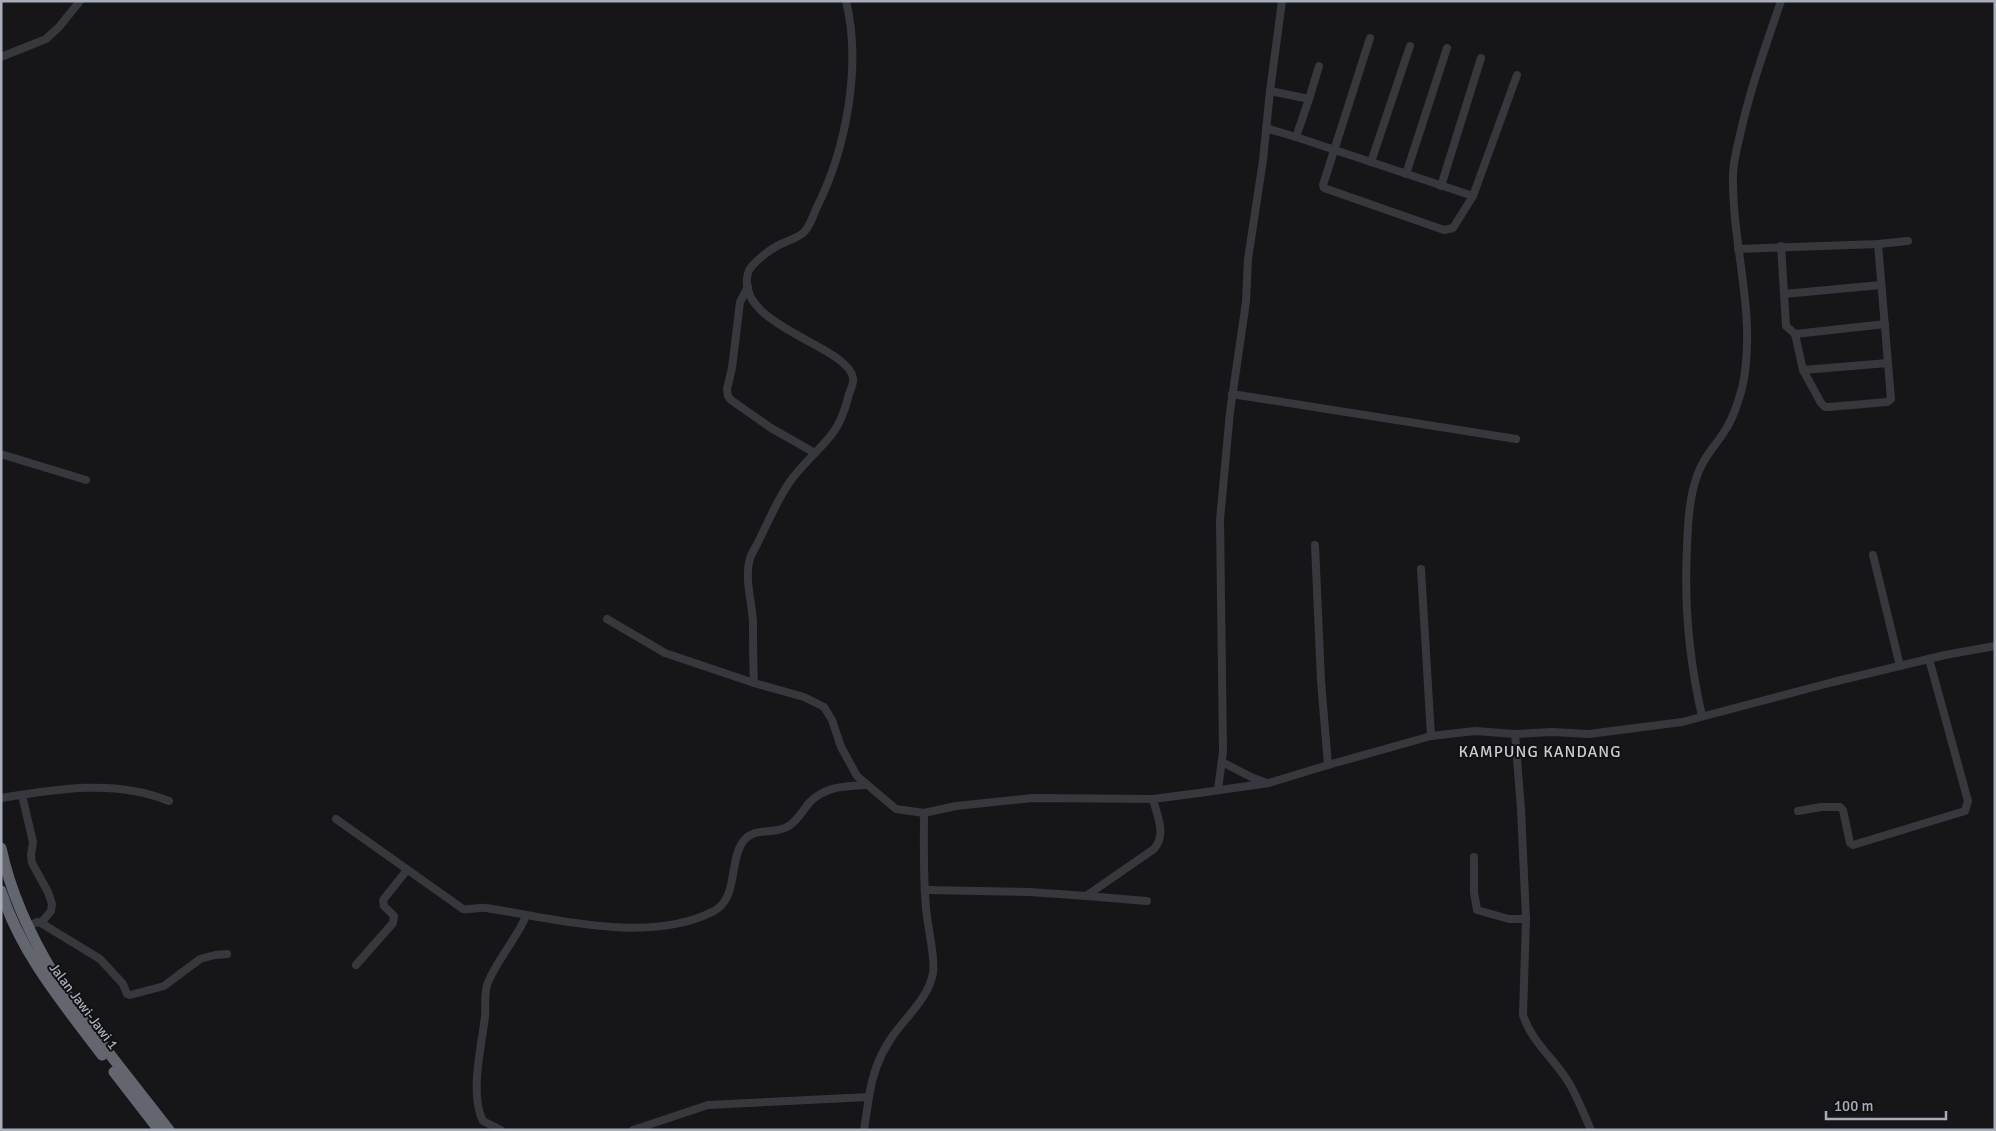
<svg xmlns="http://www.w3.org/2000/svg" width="1996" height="1131" viewBox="0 0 1996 1131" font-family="Signika,sans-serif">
<rect width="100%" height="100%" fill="#161618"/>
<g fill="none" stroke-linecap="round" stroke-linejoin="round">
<g stroke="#37383d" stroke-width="8">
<path d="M846,1C862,66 846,150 816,209C813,216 810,225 805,231C799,238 789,240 781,244C772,248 750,264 748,273C734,326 848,345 853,378C854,383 851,389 849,394C846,406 840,424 832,434C819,451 801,465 789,483C778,499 770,518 761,536C758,543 753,551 750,558C744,579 752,601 753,622C753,642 753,663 754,683L804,697L824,707L832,720L841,747L857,776L896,809L924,813C924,844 923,877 926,908C927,924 936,960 933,973C928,1000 904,1018 890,1040C878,1058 872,1076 869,1097"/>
<polyline points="1370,38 1323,185 1324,188 1444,230 1453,228 1473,196"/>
<polyline points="1,57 46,39 59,27 80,1"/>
<polyline points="1270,91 1309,99 1319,66"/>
<polyline points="1309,99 1296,137 1473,196 1517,75"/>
<polyline points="1266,128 1296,137"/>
<polyline points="1371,162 1410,46"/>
<polyline points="1406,174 1447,48"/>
<polyline points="1441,186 1481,58"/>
<polyline points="1781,246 1786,326 1795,334 1803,370 1821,403 1825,407 1829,407 1887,402 1891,399 1878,244"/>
<polyline points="1738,249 1878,244 1908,241"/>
<polyline points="748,287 740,302 732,368 727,389 728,396 731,400 771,428 815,453"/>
<polyline points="1784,294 1881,285"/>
<polyline points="1795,334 1885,324"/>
<polyline points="1803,370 1888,363"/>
<polyline points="1232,394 1516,439"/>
<polyline points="1,454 86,480"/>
<polyline points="1315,545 1321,681 1328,765"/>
<polyline points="1873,555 1900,666"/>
<polyline points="1421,569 1431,736"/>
<polyline points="607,619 665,653 754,683"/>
<path d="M1702,716C1689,660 1684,605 1687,547C1688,522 1689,497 1698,473C1706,453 1714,448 1724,432C1734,418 1743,389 1745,372C1754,306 1732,242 1733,176C1733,162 1737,148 1740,135C1750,89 1766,45 1781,1"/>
<polyline points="1515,734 1552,732 1589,734 1682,722 1833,682 1945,655 1995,646"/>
<polyline points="1222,762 1251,777 1267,783"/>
<polyline points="1218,790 1223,751 1220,520 1230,412 1246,302 1248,259 1263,160 1270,91 1282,1"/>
<polyline points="22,795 33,842 31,855 32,863 48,892 52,904 51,911 41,923"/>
<path d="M1,798C57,789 115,779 169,801"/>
<polyline points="1798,811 1821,807 1840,807 1843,810 1850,843 1853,845 1965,811 1968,801 1929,659"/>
<path d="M924,813L956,806L1033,798L1153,799L1199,793L1269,783L1328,765L1431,736L1475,731L1515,734L1521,809L1526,919L1523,1015C1532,1043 1555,1059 1569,1083C1578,1098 1584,1115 1591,1130"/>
<path d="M336,819L463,909C471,910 478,907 486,908C554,918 649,945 714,911C738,898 729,863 742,843C753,826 772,835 787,827C797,822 802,811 810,802C825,786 846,786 866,785"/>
<polyline points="1474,857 1474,892 1477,910 1509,919 1526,919"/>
<path d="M925,890L1030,892L1086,896L1154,849C1167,834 1157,816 1153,799"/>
<polyline points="1086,896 1147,901"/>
<polyline points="27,927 37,922 41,923 100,959 123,984 127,994 130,995 164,986 200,959 215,955 227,954"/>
<polyline points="356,965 393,923 394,916 384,906 383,900 407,870"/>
<path d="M501,1130L483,1121C469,1094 482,1045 485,1016C486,1006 484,995 487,985C495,962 516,940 526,916"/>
<polyline points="633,1130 708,1105 869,1097 864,1130"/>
</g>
<g stroke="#63666e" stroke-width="11">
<path d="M1,848C24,957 103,1044 169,1130"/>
<path d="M1,891C21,954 63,1003 102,1055"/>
<polyline points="114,1072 159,1130"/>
</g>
</g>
<g text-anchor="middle" stroke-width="4" stroke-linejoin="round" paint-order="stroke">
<g font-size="14" fill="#a8adb8" stroke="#111113">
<text transform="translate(84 1006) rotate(53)" y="5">Jalan Jawi-Jawi 1</text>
</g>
<g font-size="16" letter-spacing="1" fill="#c9ccd4" stroke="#111113">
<text x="1540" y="757">KAMPUNG KANDANG</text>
</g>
</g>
<rect width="1996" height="1131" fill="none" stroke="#a8adb8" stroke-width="5"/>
<path d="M1826 1111v8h120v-8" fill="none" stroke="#a8adb8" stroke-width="2.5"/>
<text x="1834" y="1111" font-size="15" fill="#a8adb8" stroke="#111113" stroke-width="4" paint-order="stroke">100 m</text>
</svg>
